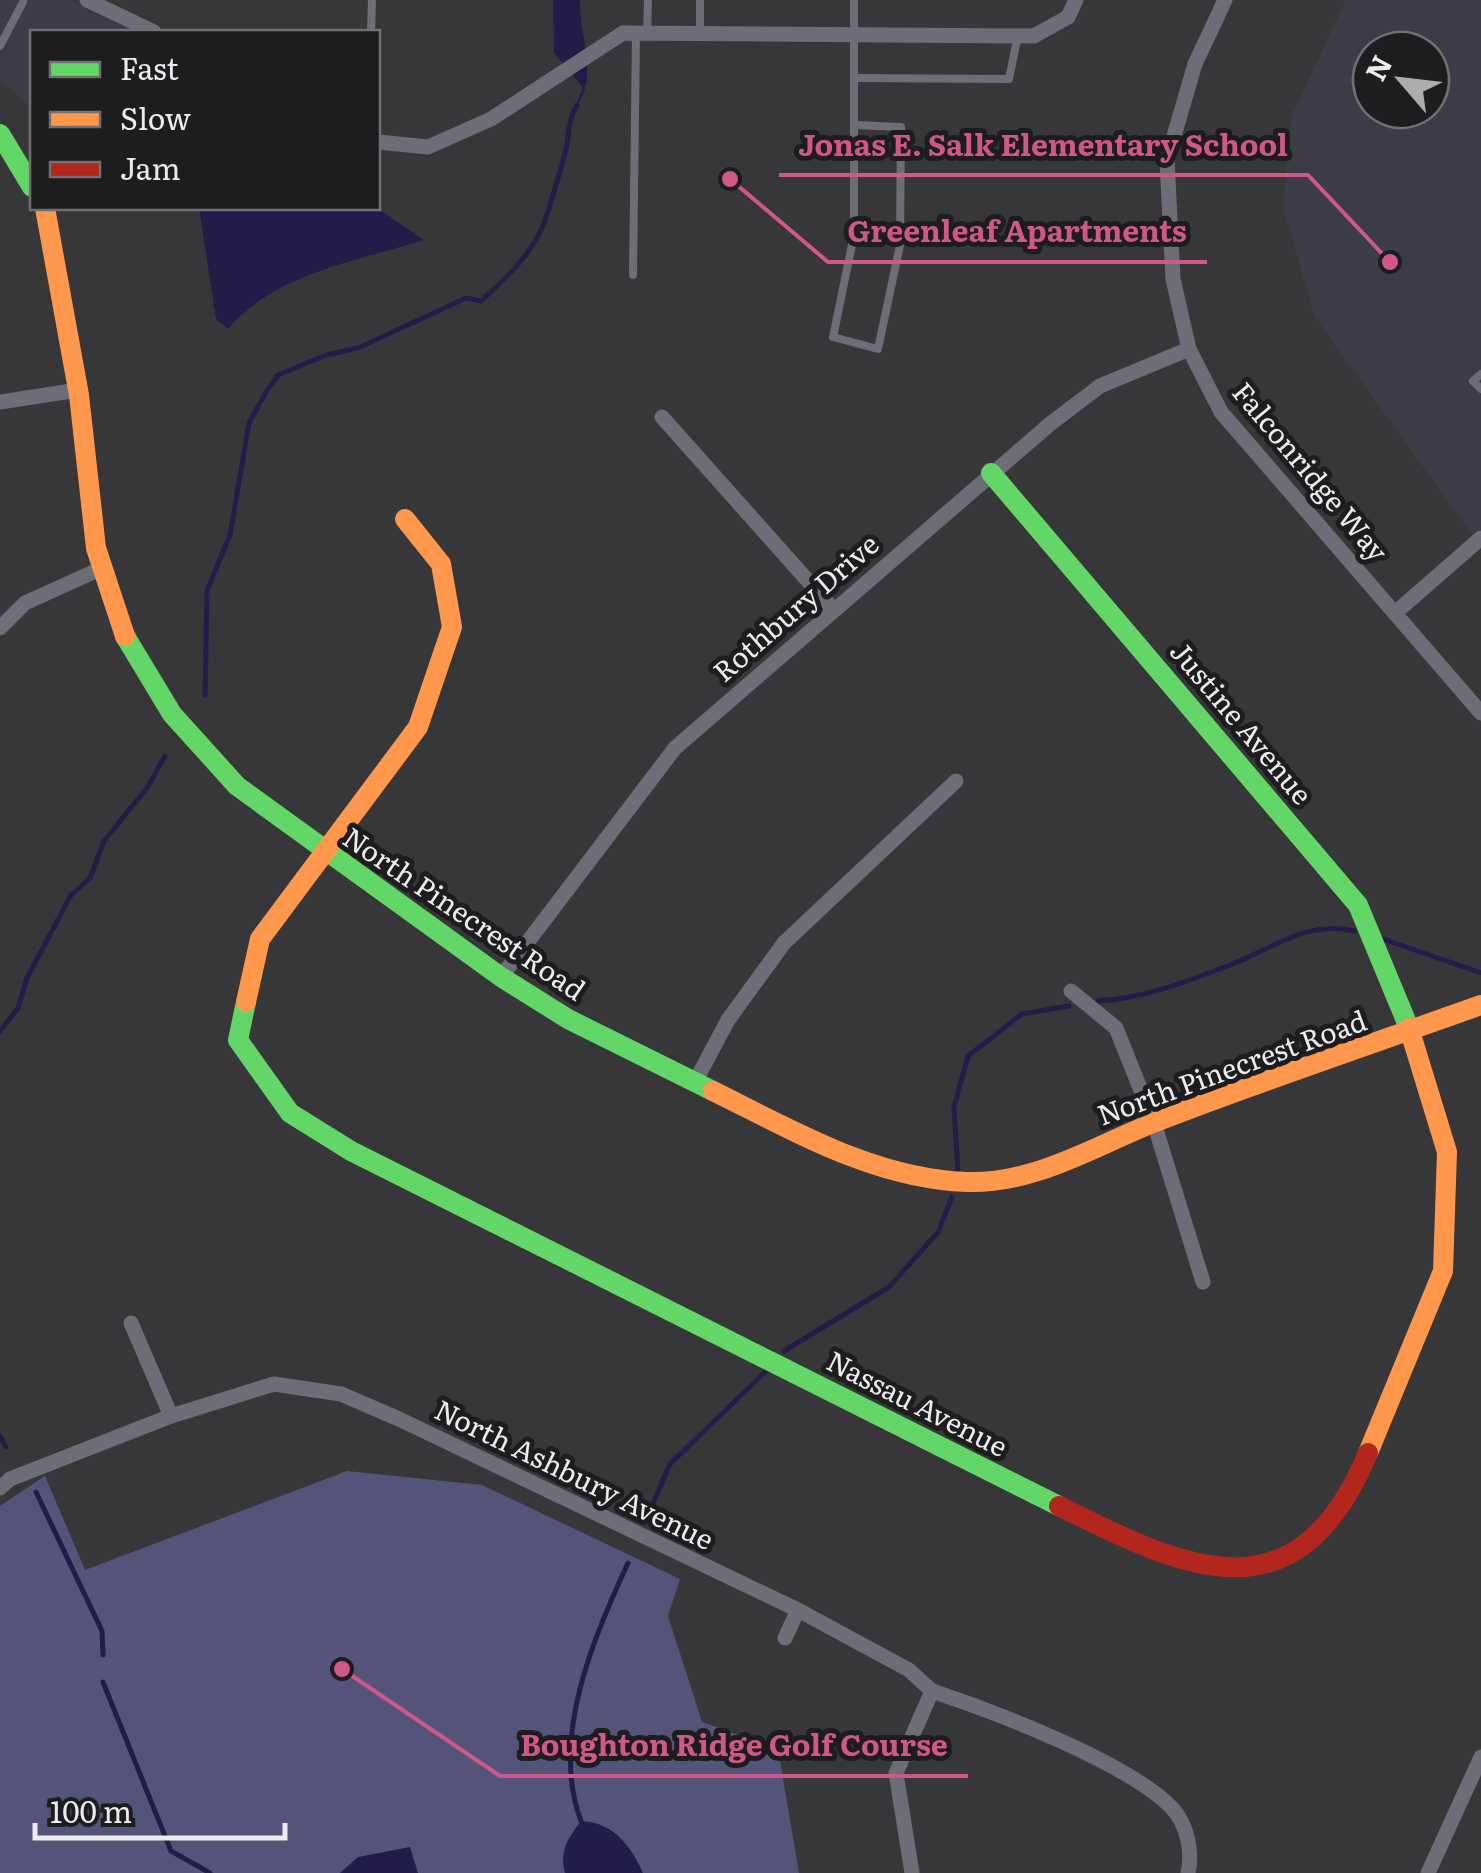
<svg xmlns="http://www.w3.org/2000/svg" width="1481" height="1873" viewBox="0 0 1481 1873" font-family="Literata,serif">
<rect width="100%" height="100%" fill="#373739"/>
<g fill="#3b3c45" fill-rule="evenodd">
<polygon points="0,0 69,0 133,32 32,32 32,108 0,80"/>
<path d="M1346,0H1481V529L1473,536L1315,317L1283,208L1291,117ZM1371,50H1431V110H1371Z"/>
</g>
<polygon fill="#54547b" points="347,1471 482,1485 680,1579 668,1616 702,1722 778,1749 799,1873 0,1873 0,1506 45,1476 85,1570"/>
<g fill="#211d48">
<path d="M553,0H580C579,38 601,79 573,111L583,88L554,53Z"/>
<path d="M199,208H377L424,240C358,261 275,273 228,329L216,319Z"/>
<path d="M581,1821C613,1822 631,1846 643,1873H565C559,1851 568,1838 581,1821Z"/>
<polygon points="410,1847 418,1873 340,1873 358,1857"/>
</g>
<g fill="none" stroke-linecap="round" stroke-linejoin="round">
<g stroke="#211d48" stroke-width="5">
<path d="M205,695L207,591L230,535L249,423L266,392L278,375L326,355L358,348L466,298L481,301C544,243 541,236 564,157C570,139 566,123 577,105"/>
<polyline points="1380,938 1481,973"/>
<path d="M1098,1001C1140,999 1186,982 1225,967C1270,951 1305,919 1355,931"/>
<polyline points="0,1031 18,1008 27,978 71,895 90,878 104,841 147,788 165,756"/>
<polyline points="958,1174 954,1107 968,1056 1022,1014 1069,1006"/>
<polyline points="784,1351 889,1287 938,1232 952,1197"/>
<polyline points="0,1436 6,1447"/>
<polyline points="36,1492 102,1631 103,1655"/>
<polyline points="645,1522 670,1464 765,1372"/>
<polyline points="103,1682 171,1851 210,1873"/>
<path d="M581,1821C550,1739 593,1639 628,1563"/>
</g>
<g stroke="#6d6d77" stroke-width="8">
<polyline points="700,0 700,34"/>
<polyline points="854,0 854,235 833,337 878,349 900,245 901,127 855,125"/>
<polyline points="371,32 372,0"/>
<polyline points="647,33 648,0"/>
<polyline points="0,46 23,2"/>
<polyline points="854,78 1009,79 1018,35"/>
<polyline points="633,275 636,33"/>
<polyline points="1481,374 1473,381 1481,389"/>
</g>
<g stroke="#6d6d77" stroke-width="15">
<polyline points="87,0 154,32"/>
<polyline points="1225,0 1195,64 1167,160 1173,279 1189,349 1221,412 1481,713"/>
<polyline points="378,142 428,147 491,119 623,33 1034,36 1068,17 1076,0"/>
<polyline points="0,402 78,390"/>
<polyline points="662,417 833,609"/>
<polyline points="1395,613 1481,538"/>
<polyline points="0,628 25,603 100,569"/>
<polyline points="501,977 675,748 1050,424 1100,386 1189,349"/>
<polyline points="1071,991 1116,1028 1154,1123 1203,1282"/>
<polyline points="695,1082 728,1020 784,943 956,781"/>
<polyline points="131,1323 171,1416"/>
<polyline points="0,1488 10,1479 171,1416 274,1384 341,1394 399,1419 798,1610 909,1670 932,1691 896,1773 912,1873"/>
<polyline points="785,1638 798,1610"/>
<path d="M932,1691C993,1711 1129,1763 1172,1808C1187,1824 1193,1852 1188,1873"/>
<polyline points="1428,1873 1481,1757"/>
</g>
<g stroke="#63d668" stroke-width="20">
<polyline points="0,134 32,187"/>
<polyline points="991,473 1358,905 1409,1028"/>
<polyline points="125,636 172,714 237,786 501,977 568,1019 713,1091"/>
<polyline points="246,1002 238,1040 290,1113 351,1151 1059,1506"/>
</g>
<g stroke="#ff974d" stroke-width="20">
<polyline points="45,208 79,395 96,548 125,636"/>
<polyline points="246,1002 260,939 418,727 452,627 441,564 405,519"/>
<path d="M713,1091C794,1131 875,1179 967,1182C1034,1184 1093,1147 1153,1123C1261,1081 1372,1044 1481,1005"/>
<polyline points="1368,1453 1443,1271 1447,1152 1409,1028"/>
</g>
<path stroke="#b3261e" stroke-width="20" d="M1059,1506C1188,1571 1297,1622 1368,1453"/>
</g>
<g text-anchor="middle" stroke-width="10" stroke-linejoin="round" paint-order="stroke">
<g font-size="28" fill="#ececef" stroke="#1d1d1f">
<text transform="translate(1310 472) rotate(50)" y="10">Falconridge Way</text>
<text transform="translate(796 608) rotate(-41)" y="10">Rothbury Drive</text>
<text transform="translate(1241 723) rotate(50)" y="10">Justine Avenue</text>
<text transform="translate(464 914) rotate(34)" y="10">North Pinecrest Road</text>
<text transform="translate(1232 1068) rotate(-20)" y="10">North Pinecrest Road</text>
<text transform="translate(917 1404) rotate(27)" y="10">Nassau Avenue</text>
<text transform="translate(574 1475) rotate(26)" y="10">North Ashbury Avenue</text>
</g>
</g>
<path fill="none" stroke="#cf5887" stroke-width="4" d="M1390 262L1308 175H779M730 179L828 262H1207M342 1669L500 1776H968"/>
<g fill="#cf5887" stroke="#1d1d1f" stroke-width="4">
<circle cx="1390" cy="262" r="10"/>
<circle cx="730" cy="179" r="10"/>
<circle cx="342" cy="1669" r="10"/>
</g>
<g font-size="30" text-anchor="middle" font-weight="bold" fill="#cf5887" stroke="#1d1d1f" stroke-width="10" stroke-linejoin="round" paint-order="stroke">
<text x="1043" y="156">Jonas E. Salk Elementary School</text>
<text x="1017" y="242">Greenleaf Apartments</text>
<text x="734" y="1756">Boughton Ridge Golf Course</text>
</g>
<rect x="30" y="30" width="350" height="180" fill="#1d1d1f" stroke="#707072" stroke-width="2.5"/>
<rect x="50" y="62" width="50" height="15" fill="#63d668" stroke="#707072" stroke-width="2.5"/>
<text x="120" y="80" font-size="30" fill="#ececef">Fast</text>
<rect x="50" y="112" width="50" height="15" fill="#ff974d" stroke="#707072" stroke-width="2.5"/>
<text x="120" y="130" font-size="30" fill="#ececef">Slow</text>
<rect x="50" y="162" width="50" height="15" fill="#b3261e" stroke="#707072" stroke-width="2.5"/>
<text x="120" y="180" font-size="30" fill="#ececef">Jam</text>
<g transform="translate(1401 80) rotate(298)"><circle r="48" fill="#1d1d1f" stroke="#707072" stroke-width="2.5"/>
<path d="M0-8L18 38L0 25L-18 38Z" fill="#adadaf"/>
<text y="-15" font-size="28" font-weight="bold" text-anchor="middle" fill="#ececef">N</text>
</g>
<path d="M35 1823v15h250v-15" fill="none" stroke="#ececef" stroke-width="5"/>
<text x="50" y="1823" font-size="30" fill="#ececef" stroke="#1d1d1f" stroke-width="8" paint-order="stroke">100 m</text>
</svg>
